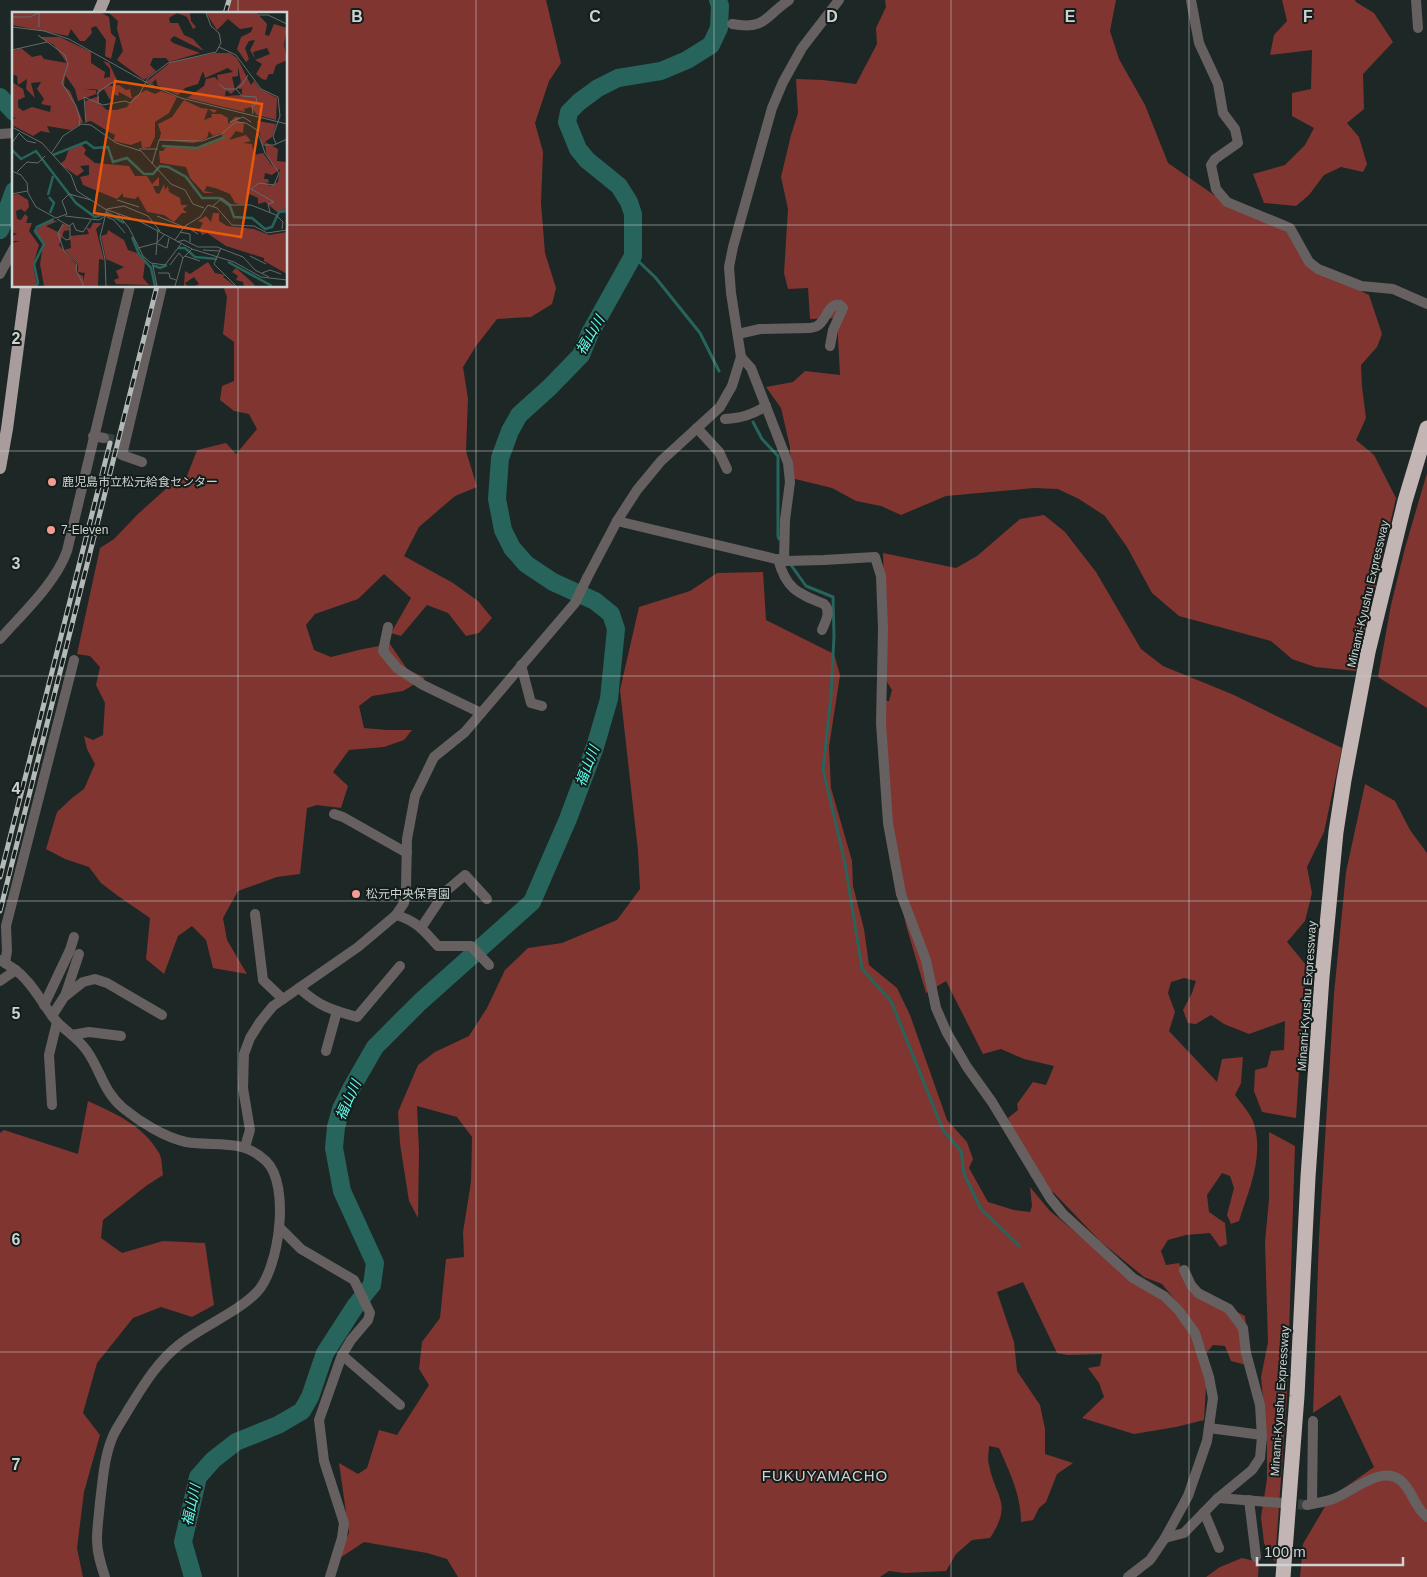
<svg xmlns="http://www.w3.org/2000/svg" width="1427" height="1577" viewBox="0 0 1427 1577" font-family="Arial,'Noto Sans JP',sans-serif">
<rect width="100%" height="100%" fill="#1d2725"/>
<g fill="#813530">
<polygon points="231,0 546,0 561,63 549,81 535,123 543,152 541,203 545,253 556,288 552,304 531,317 497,319 476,346 463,367 468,399 466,451 477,487 455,496 419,527 404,556 453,583 478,601 492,618 479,633 466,636 448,613 427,605 401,636 391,633 411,598 384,574 358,599 315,614 306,625 314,650 331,657 363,649 390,644 407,669 425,678 403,691 372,696 359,706 364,728 387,730 412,730 404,740 384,747 349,750 333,772 348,786 341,808 317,805 307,808 300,874 277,877 238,891 223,918 227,940 247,974 213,968 206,940 192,926 178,936 164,974 146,959 150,918 118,896 101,883 89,867 65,859 46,849 57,812 72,798 84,789 95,764 87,749 84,736 93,740 103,735 105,703 96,685 100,667 90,656 77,654 100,548 114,539 138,514 179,477 187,476 197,450 226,443 236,454 257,429 249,414 234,411 220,400 222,386 234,381 234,342 223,334 227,297 223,286 286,286 286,14 227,14"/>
<polygon points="885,0 1116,0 1110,31 1119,59 1145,105 1168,163 1214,195 1286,221 1303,252 1335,278 1369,295 1382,334 1377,347 1361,365 1362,387 1366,418 1356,440 1374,455 1396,498 1356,671 1315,667 1292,659 1271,641 1179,616 1152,593 1127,547 1105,516 1079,499 1058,489 1034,488 946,496 901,515 881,506 856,501 832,488 791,478 790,447 781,408 766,387 793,382 805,371 840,375 837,318 810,319 808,288 788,289 784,273 788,209 781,177 791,135 798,113 796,79 823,80 856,84 877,44 876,28 886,7"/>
<polygon points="1282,0 1355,0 1356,2 1374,13 1393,42 1363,74 1364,109 1347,123 1359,137 1367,164 1363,172 1341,167 1324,175 1309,195 1296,206 1264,203 1253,174 1285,165 1305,145 1314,128 1292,116 1292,93 1311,89 1312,50 1270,55 1274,35 1287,21"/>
<polygon points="1427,473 1427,708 1378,677 1391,605 1405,548"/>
<path d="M1044,515L1065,532L1096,572L1141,649L1163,666L1234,695L1342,748L1324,832L1307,867L1312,893L1305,921L1287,942L1306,965L1296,1118L1262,1112L1254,1091L1255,1070L1267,1067L1271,1051L1284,1050L1285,1021L1249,1034L1224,1024L1211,1015L1196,1024L1188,1023L1183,1010L1192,993L1196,981L1184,978L1171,982L1168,993L1175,1012L1169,1031L1217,1082L1222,1059L1243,1057L1241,1083L1235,1095C1241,1103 1249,1112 1253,1121C1265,1155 1249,1189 1239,1221L1231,1224L1227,1215L1234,1188L1230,1176L1222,1173L1207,1195L1209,1212L1225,1223L1227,1244L1220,1247L1210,1233L1186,1235L1168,1240L1161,1251L1166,1265L1179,1263L1187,1285L1245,1316L1250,1366L1231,1361L1225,1346L1213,1345L1207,1352L1197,1332L1183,1310L1162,1284L1144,1277L1100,1241L1054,1193L1031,1177L1008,1118L1018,1110L1017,1104L1033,1082L1046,1085L1054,1066L1024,1059L1001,1049L983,1054L946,981L926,993L906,925L884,819L878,701H889L892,690L882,674L885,616L883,553L956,568L977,556L1020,519Z"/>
<path d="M763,572L766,620L834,654L840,675L829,747L831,788L852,861L853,886L864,929L869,965L897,988L910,1015L947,1120L967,1142L973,1159L969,1168L988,1202L1014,1210L1030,1212L1032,1206L1030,1187L1050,1211L1115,1265L1147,1286L1186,1325L1207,1370L1204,1420L1176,1427L1134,1434L1082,1418L1104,1397L1099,1383L1088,1368L1100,1366L1102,1354L1067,1355L1057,1353L1023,1282L997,1292L1014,1342L1017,1371L1040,1405L1045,1429V1454L1073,1463L1057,1474L1046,1502L1039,1508L1033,1520L1021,1522C1021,1495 1010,1473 999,1448L989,1446C989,1452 987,1459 989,1465C996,1499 1013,1503 990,1538L972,1540L956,1554L946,1571L905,1573L889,1571L880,1577H458L447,1559L427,1553L364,1542L337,1560L349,1533L339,1463L358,1474L367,1468L379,1430L397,1435L429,1385L419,1369L422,1342L440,1318L446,1259L464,1257L463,1232L471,1182L472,1137L457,1117L417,1106L419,1151L418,1218L409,1201L400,1144L398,1112L418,1065L435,1052L469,1036L487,1008L505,970L528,948L562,943L617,920L640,889L638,851L620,690L639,607L690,591L717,573Z"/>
<polygon points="1365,784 1395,801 1410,830 1427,853 1427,1577 1300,1577 1303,1544 1330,1498 1374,1467 1340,1395 1313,1413 1319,1237 1334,994 1346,872"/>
<path d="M88,1101C116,1114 143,1125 159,1153C162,1158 162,1168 163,1175L146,1186L103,1220L101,1238L122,1253L163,1241L205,1243L214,1305L192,1317L161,1307L133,1318L97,1363L83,1413L100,1435L84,1492L77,1548L83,1577H0V1133L4,1130L78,1154Z"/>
<polygon points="1269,1132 1295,1146 1287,1395 1275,1562 1264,1543 1261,1517 1267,1479 1267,1445 1261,1377 1268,1342 1265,1242 1269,1199"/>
<polygon points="1242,1558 1259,1562 1258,1577 1206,1577 1220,1567"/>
</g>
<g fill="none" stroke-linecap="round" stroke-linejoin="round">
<g stroke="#27645c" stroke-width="3">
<polyline points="633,256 655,277 700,333 719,371"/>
<polyline points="753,422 762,439 778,456 778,536 779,539"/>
<polyline points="791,565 806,586 833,597 834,636 831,696 823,769 845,863 862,969 891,1001 943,1130 961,1151 964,1174 981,1209 1019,1246"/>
</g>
<g stroke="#27645c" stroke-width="18">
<polyline points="0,97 14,112"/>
<polyline points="0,230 14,191"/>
<polyline points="193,1577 183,1542 198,1477 213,1460 236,1442 278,1425 302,1411 310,1397 325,1353 356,1305 372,1285 375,1263 342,1191 334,1148 336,1127 341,1109 352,1087 375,1047 420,1002 532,902 568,819 595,747 609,699 616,629 611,614 595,601 553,582 526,564 512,548 503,530 497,499 500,458 510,431 519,415 550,387 581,355 590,333 633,256 633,214 629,202 619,186 587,160 578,149 567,122 569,112 579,102 598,88 618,78 661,71 687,60 711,45 719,28 720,6 718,0"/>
</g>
<g stroke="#37413f" stroke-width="10" stroke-dasharray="10 5" stroke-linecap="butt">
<polyline points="104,438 126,442"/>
<polyline points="1283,1503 1307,1505"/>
</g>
<g stroke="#666160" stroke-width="10">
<polyline points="1191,0 1199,43 1218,84 1223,113 1235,129 1238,143 1215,159 1211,165 1216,189 1227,202 1290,228 1309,262 1318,269 1361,286 1393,289 1427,304"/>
<polyline points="1416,0 1418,28"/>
<path d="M732,24C766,30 764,17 789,0"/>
<polyline points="0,274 14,248"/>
<path d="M738,334L760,329L809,328C810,328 816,327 817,326C827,321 827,303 840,305L843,308L833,330L830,346"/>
<polyline points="741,357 751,368 788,463 790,482 785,520 784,561"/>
<path d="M725,419C741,418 752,415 766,406"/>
<polyline points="697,428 719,452 727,469"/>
<polyline points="93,436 104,438"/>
<polyline points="142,462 122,455 162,286"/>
<polyline points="617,521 784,561 824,560 875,557 881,576 883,629 881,723 888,823 901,894 926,960 936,1008 947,1033 967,1067 992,1102 1050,1198 1063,1214 1133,1278 1164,1296 1179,1311 1195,1333 1209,1377 1213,1398 1207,1441 1188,1496 1165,1538 1150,1560 1128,1577"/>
<path d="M778,559C786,589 797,593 824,604C832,611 825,622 822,630"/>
<polyline points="388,627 383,651 397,668 423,685 481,713"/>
<path d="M0,639C23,613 55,584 67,551L130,286"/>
<polyline points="521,665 531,703 542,706"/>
<polyline points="334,814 343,817 407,853"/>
<polyline points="255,914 263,980 283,999"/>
<path d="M396,915C417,921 424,931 438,946H471L489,965"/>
<polyline points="421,928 445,892 465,875 487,899"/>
<polyline points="5,963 7,951 6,926 74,660"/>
<polyline points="0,981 16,970"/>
<path d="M299,988C319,1006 331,1010 357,1017L400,966"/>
<polyline points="65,996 79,954"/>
<polyline points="44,1005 70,950 74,937"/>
<polyline points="52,1016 64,997 83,982 95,979 107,983 162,1015"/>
<polyline points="72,1035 89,1032 121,1036"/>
<polyline points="326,1051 337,1011"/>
<polyline points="52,1105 49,1055 57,1022"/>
<polyline points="245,1147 250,1130 243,1088 244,1054 250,1038 260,1022 273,1006 358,947 396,915 404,903 406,888 407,839 415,796 434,757 465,732 575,603 587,578"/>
<polyline points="279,1227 301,1249 354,1280 370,1313 368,1320 351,1340 342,1355 319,1420 324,1461 344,1523 342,1538 330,1577"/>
<polyline points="1184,1270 1191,1285 1198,1293 1229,1309 1243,1328 1246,1353 1260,1405 1262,1437 1260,1458 1252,1470 1218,1498"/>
<polyline points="342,1355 400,1405"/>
<polyline points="1209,1428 1262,1435"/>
<polyline points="1249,1500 1256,1557"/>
<polyline points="1312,1504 1313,1421"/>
<path d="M1307,1505C1316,1503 1325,1502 1333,1499C1352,1492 1381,1465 1400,1480C1413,1490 1413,1506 1427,1517"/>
<polyline points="1204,1512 1219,1548"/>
<polyline points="1165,1538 1184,1533 1218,1498 1282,1503"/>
</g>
<g stroke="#666160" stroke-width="10">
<polyline points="0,134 14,133"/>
<polyline points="587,578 617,521 637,490 661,461 720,407 732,386 741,357 731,293 729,267 733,247 772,108 783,82 802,48 839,0"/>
<path d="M0,960C10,966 20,972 27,981C38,993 46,1009 57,1022C67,1032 79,1039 87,1051C101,1071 103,1091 123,1108C140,1122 164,1137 186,1142C216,1147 242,1138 266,1161C291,1185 279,1269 257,1292C238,1312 203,1326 180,1344C157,1362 143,1386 128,1410C123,1419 117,1427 113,1436C104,1457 103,1479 100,1502C99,1515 97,1527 97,1540C97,1553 101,1565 105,1577"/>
</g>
<g stroke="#a89d9c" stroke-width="12">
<polyline points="98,14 104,0"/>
<polyline points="0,468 7,429 26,286"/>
</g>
<polyline stroke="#c2b5b4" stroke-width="15" points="1283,1577 1297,1396 1308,1177 1322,977 1336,832 1344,780 1368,652 1405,501 1427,428"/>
<g stroke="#b2b9b7" stroke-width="5">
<g id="rail">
<polyline points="225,14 229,0"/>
<polyline points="0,877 110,443"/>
<polyline points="0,911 157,286"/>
</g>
</g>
<use href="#rail" stroke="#141d1c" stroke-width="3" stroke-dasharray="9" stroke-linecap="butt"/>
</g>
<path fill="none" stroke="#ccd3d1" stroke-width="1" stroke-opacity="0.55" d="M238,0V14M476,0V1577M714,0V1577M951,0V1577M1189,0V1577M0,225H14M286,225H1427M238,286V1577M0,451H1427M0,676H1427M0,901H1427M0,1126H1427M0,1352H1427"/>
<g fill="#f59c92" stroke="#141d1c" stroke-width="2">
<circle cx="52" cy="482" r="5"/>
<circle cx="51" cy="530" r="5"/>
<circle cx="356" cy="894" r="5"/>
</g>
<g text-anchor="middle" stroke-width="4" stroke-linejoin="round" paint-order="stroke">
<g font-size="12" fill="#ccd3d1" stroke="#141d1c" text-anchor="start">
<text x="62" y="486">鹿児島市立松元給食センター</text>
<text x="61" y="534">7-Eleven</text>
<text x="366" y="898">松元中央保育園</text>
</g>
<g font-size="12" fill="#ccd3d1" stroke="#141d1c">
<text transform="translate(1368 594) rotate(-77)" y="4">Minami-Kyushu Expressway</text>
<text transform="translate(1307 996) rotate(-86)" y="4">Minami-Kyushu Expressway</text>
<text transform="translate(1280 1401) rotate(-86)" y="4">Minami-Kyushu Expressway</text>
</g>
<g font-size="14" font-style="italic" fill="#5effec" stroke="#141d1c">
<text transform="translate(590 335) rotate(-60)" y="5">福山川</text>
<text transform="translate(587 766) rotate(-69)" y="5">福山川</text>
<text transform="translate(348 1100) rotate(-66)" y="5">福山川</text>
<text transform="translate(191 1505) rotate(-78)" y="5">福山川</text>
</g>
<g font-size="15" letter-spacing="1" fill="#ccd3d1" stroke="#141d1c">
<text x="825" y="1481">FUKUYAMACHO</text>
</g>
</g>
<g transform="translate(12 12)">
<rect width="275" height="275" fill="#1d2725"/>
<path d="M0,1H90L97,5L99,21L104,26L99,47L93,44L94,28L84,14L79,16L80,21L73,29H68L59,17L56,24L0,13ZM97,1H178L179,9L184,15L181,17L175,5L165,1L157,6L158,11H166L172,23L181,27L192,39L162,24L158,28L161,31L188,41L157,50L154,46H141L138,53L144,59L132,68L105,48L111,39L105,17L106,9ZM194,1H245L255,12L253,23L257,24L262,12L275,16L272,33L275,48L264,53L261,62H257L254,68L250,67L244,62L250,52L243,48L258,42L255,36L241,40L243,47L238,38L243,28L237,29L233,36L237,47L234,50L225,37L229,25L239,20L241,15L228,17L216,7L205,18ZM27,25H48L79,40V51L93,60L92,66L98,65V57L91,49L97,51L105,68L97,74L107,73L114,78L118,77L120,87L107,80L106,84L101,82L98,88L92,77L84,83L86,78L82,77L72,78H84V82L66,89L63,77L53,63L52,74L58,79L71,110L59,118L35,114L38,121L29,119L21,124L0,113V107L5,106L0,105V70L11,77L13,85L6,88V95L11,99L20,95L38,100L39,94L29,92L32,87L25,77L29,70L19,71L23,86L14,77L15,67L6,73L5,64L0,62V39L9,36L20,45L29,43L32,47L55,51L42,33ZM203,41H218L225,46L239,73L242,69L248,77L265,86L264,108L245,103L239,95L232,97L233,100L175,86L192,74L194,67L203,65L206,69L205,63L221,60L216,56L193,66L191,59L186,72L173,76L166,83L145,73L144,67L140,71L143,73L134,70L159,50ZM226,55L229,70L224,76L230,77V83L213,84L214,78L219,82L223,78L220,65L226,64ZM134,78L143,82L149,79L165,85L157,101L143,110V125L138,135L130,136L129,129L119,133L101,129L103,123L99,121L79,109L74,110L73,89L87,84V91L95,98H104L115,95L122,85ZM172,88L189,96L205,98L202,101L196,97L192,108L200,105L199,102H209L216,106V112L223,105H228L225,109L232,111L231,121L224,119L217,128L234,123L239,129L231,131L240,132L242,143L251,141L262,156L254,141L253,131L250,133L245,109L264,112L260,125L253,130L266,137L265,149L274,150L275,147V197L265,200L253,190L246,192V186L237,182L232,193L223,191L218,182L206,177L195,174L192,179L202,181H192L178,166L174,155L148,151L147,139H151L155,134L185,135L209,127L210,124L209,121L201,124L197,119L195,126L182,131L147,128L149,121L146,112L160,105ZM268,157L266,170L258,174L253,170L257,171L256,167H252L253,161L260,163ZM70,133L74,138L72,142L83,151L117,154L123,164H135L140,172L147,165V174H141L144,181L147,182L152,172L153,178L156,174L157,180L168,186L169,193H176L171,197L175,201H170L162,210L152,203L135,200L126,184L123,187L111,185V181L105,187L71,173L68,165L77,163V153L68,154L72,159L65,164L48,152L53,148L57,137ZM6,182L16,188L17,195L13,200L9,197L4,199L5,207L9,208L13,202L16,205L14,211H20L17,219L27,233L21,253L25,274H0V231L8,229H0V224L5,222L0,220V183ZM201,201H207V209L215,214L242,217L257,223L275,220V262L252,249V246L214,234L195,221L190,223L187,218L191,211L186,209L194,204L199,210ZM35,209H46L34,214L46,220L51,212L56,213L58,218L52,219L47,233L65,253V261L71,264V269L73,261L66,260V251L52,238L59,236L58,224L77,222L74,215L78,217L81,211H90L84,217L92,248L87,247L86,274H32L28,252L31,233L22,220ZM96,218L112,228L116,238L125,241L133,250L131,266L137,273L104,272L102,268L107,266L104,259L112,255L94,247L89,224L95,222ZM196,250L203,261L213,263L211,265L223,274H183L187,272L182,265L173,271L175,274H172L173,259L178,262ZM224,256L241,271L243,274H232L231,270L224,268L226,264L220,260Z" fill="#813530" fill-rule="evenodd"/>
<path fill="none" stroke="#27645c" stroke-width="2.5" d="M150,134L185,136L213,125M0,138L9,147L24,139L64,191L83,205L96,201L112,211M41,143L74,130L82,136L96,135L101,150L115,146L132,162H141L148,154L156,155L174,165L190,186H207L218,194L222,205L240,206L253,217L260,215L267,200L275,199M36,183L41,164M37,185L42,191L38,201M120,225L127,242L139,256L143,274M166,236H173L183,245L205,247M216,250L260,274M140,253L148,256L155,253M24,274L26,271L22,252L32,232L23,219L25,215L42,207"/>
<path fill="none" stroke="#636c6a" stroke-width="1" d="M246,3H256L275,12M0,5H18L27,1V15M0,15L32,19L57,27L137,72L169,86L275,112M26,23L53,43L56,52L50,71L64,94L68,107L67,114M207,35L224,43L249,77L266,85L268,104L261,124L264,132M0,38L35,30M236,63L230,73L224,77L230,84L244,85L245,91L240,94L241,102M207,72L213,77H224M86,91V80L99,71L106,70M218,110L231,105L239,110M74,111L72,85L91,93L113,89L118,91L127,83L136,66L156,51L204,40L209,31L207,21L199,14L194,1M0,115L30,131L59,163L65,179L93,197L127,209L180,237L222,250L249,265L275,268M0,131L7,121L15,129L24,131M251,133H262L275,127M127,137H146M39,142L51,124L69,112L79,113L104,131L129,139L159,172L173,178L181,192L192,196M140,152L147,128L190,129L209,122L224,110L234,111L245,118L253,141L267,161L262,173L247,171L239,177L262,190L256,192L258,200M0,159L9,163L15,171L16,181L24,195L44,206L55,202L50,189L57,182L79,188M5,160L15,150L26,151L33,144M0,182L15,179M105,188L127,195M201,194L210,186L219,193H239L264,203L271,210L270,217M106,202L117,216L131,244L139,251L153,253L169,232M53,204L87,208L95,203M145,204L172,215M95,205L102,208L113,221M45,207L57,214L61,211L64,218L71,220L79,208M51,212L46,221L54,228L58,227V214M173,214L186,222M168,220L178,222V230M46,222L52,239L65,251L64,258L72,274M163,228L173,214L188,205L196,193L205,196L220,213L242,214L255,221L275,218M165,230L172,228L186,235H205L231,245L243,258L257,265M146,232L155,236L157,226M126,236L145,231L152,223M209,236L202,252L224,274M191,238L208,239M144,243L146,217M173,244L188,249M238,244L254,252M158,253L167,241L171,246M141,254L145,274M146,261H157L158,266L164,268M250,261L258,258L269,262M94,274L93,247L88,225L95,197L112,194L136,204L148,219M163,274L171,246L180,237"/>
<path fill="#e8590c" fill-opacity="0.15" stroke="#e8590c" stroke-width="2.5" d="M103,69L250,92L229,225L82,201Z"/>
<rect width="275" height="275" fill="none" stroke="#ccd3d1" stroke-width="2.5"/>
</g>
<g font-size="16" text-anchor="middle" font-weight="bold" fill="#ccd3d1" stroke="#141d1c" stroke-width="4" stroke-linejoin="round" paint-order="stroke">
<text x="357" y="22">B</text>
<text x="595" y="22">C</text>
<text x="832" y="22">D</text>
<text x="1070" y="22">E</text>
<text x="1308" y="22">F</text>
<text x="16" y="344">2</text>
<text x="16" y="569">3</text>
<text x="16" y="794">4</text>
<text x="16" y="1019">5</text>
<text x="16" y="1245">6</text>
<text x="16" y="1470">7</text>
</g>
<path d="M1257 1557v8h146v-8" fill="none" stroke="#ccd3d1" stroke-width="2.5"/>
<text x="1264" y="1557" font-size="15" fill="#ccd3d1" stroke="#141d1c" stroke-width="4" paint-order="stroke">100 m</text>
</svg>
